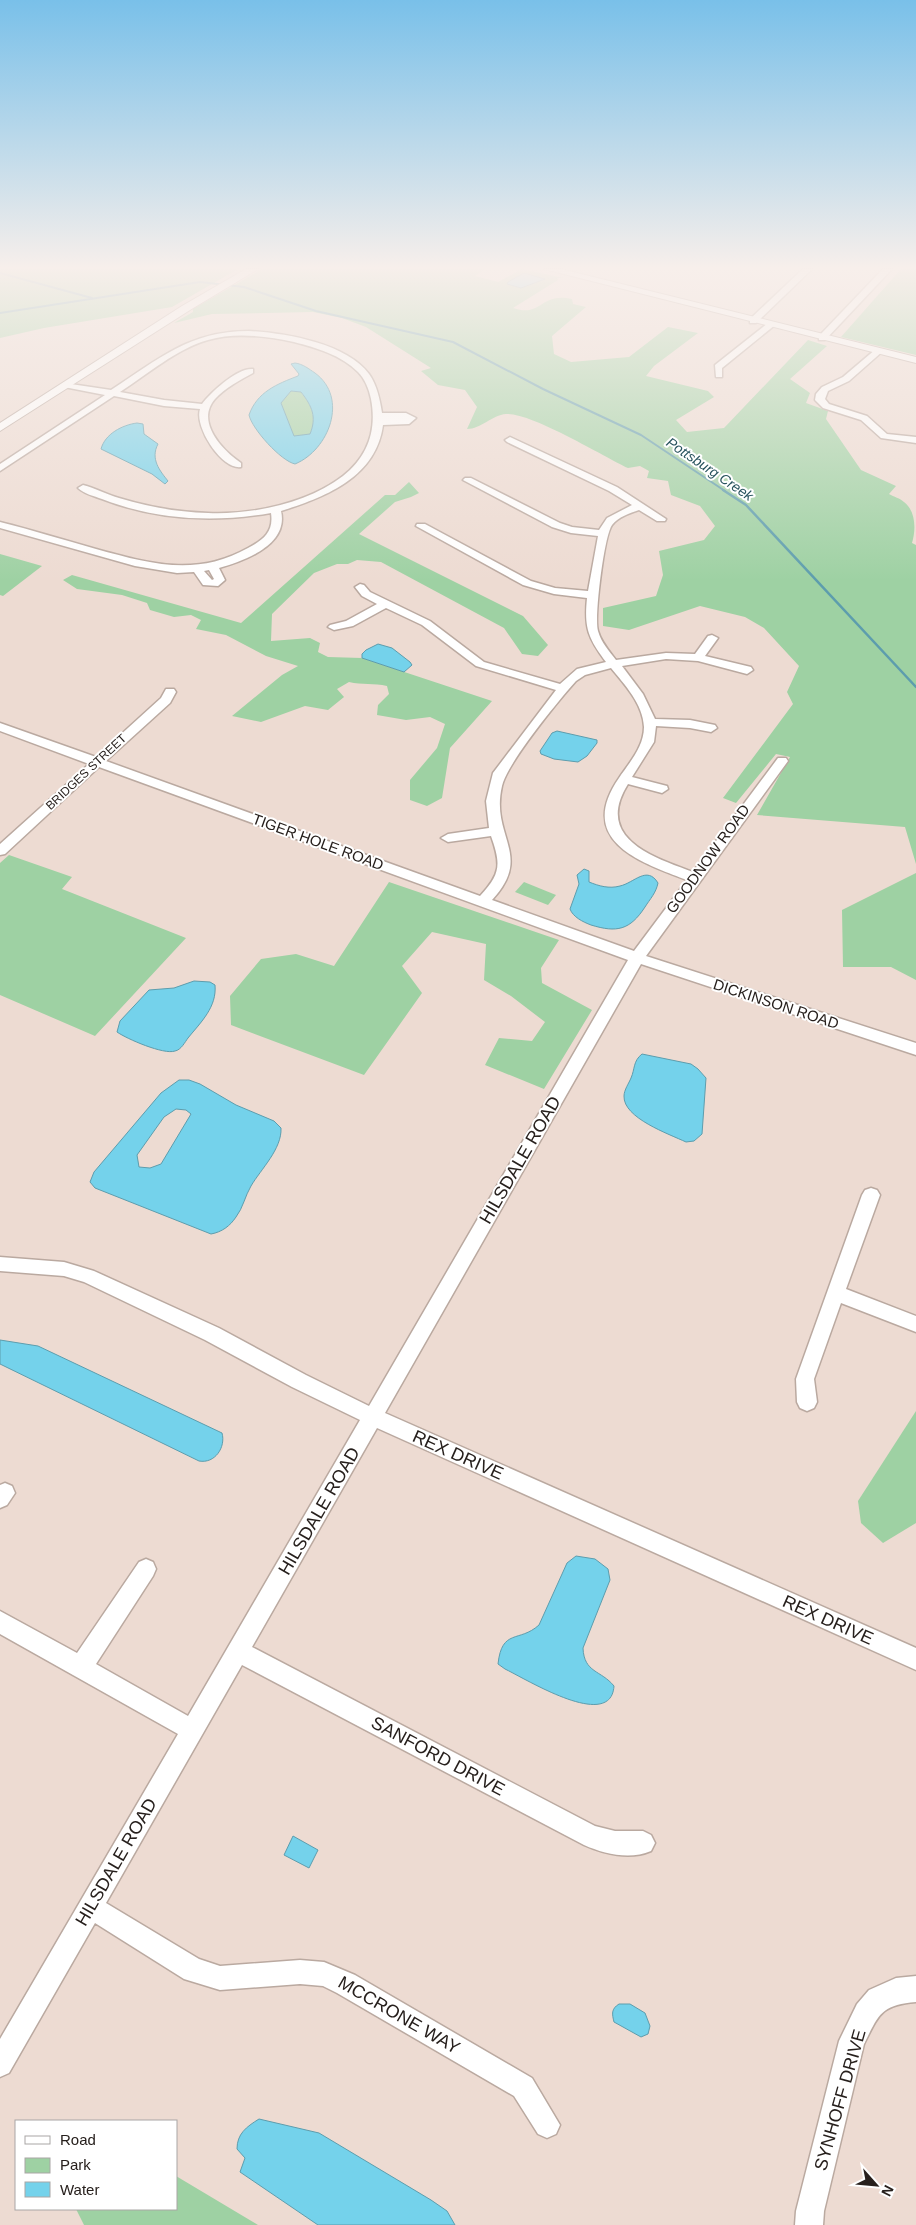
<svg xmlns="http://www.w3.org/2000/svg" width="916" height="2225" viewBox="0 0 916 2225" font-family="Helvetica,sans-serif">
<rect width="100%" height="100%" fill="#eddbd2"/>
<g fill="#9ed1a3">
<polygon points="0,269 238,269 172,307 44,328 0,338"/>
<path d="M262,269H486L475,276L498,282L522,269L563,278H557L558,280L513,308C543,318 539,292 572,299L573,304L586,307L552,336L554,354L571,362L629,357L668,327L698,333L654,366L646,376L708,391L714,397L676,420L687,432L724,428L808,340L827,346L790,379L810,393L806,403L828,411L826,419L861,470L896,486L889,494C894,497 900,498 904,502C916,511 916,530 912,543L916,545V864L905,827L757,815L790,757L776,754L736,803L723,798L793,704L787,692L799,666L764,628L745,617L700,606L629,630L603,626V608L656,596L663,575L659,551L704,540L715,526L700,506L671,495L668,481L647,478L649,471L640,466L628,468C603,456 530,412 506,414C492,415 481,429 467,429L477,407L465,390L438,385L421,371L431,368L366,327L342,318L313,312L212,314L174,323L193,312V309Z"/>
<polygon points="901,269 916,269 916,355 841,337"/>
<path d="M291,391L301,392C312,407 317,416 310,434L294,436L281,403Z"/>
<path d="M409,482L419,493L411,497L395,502L359,534L523,616L548,645L538,656L522,654L504,628L381,562L357,560L348,564H337L314,573L272,614L271,641L310,638L320,643L318,652L328,657L362,658L492,701L450,748L442,798L427,806L410,800V780L437,748L445,724L430,717L406,720L377,715L378,705L389,694L387,686C374,683 362,685 349,682L337,689L344,697L328,710L305,706L261,722L232,716L282,675L298,666L266,656L226,635L196,629L201,620L191,615L174,617L150,610L147,603L122,595L77,589L63,580L72,575L241,623L385,495H395Z"/>
<polygon points="0,554 42,566 3,596 0,595"/>
<polygon points="9,855 72,877 62,889 186,938 95,1036 0,995 0,863"/>
<polygon points="916,873 916,980 891,967 843,967 842,910"/>
<polygon points="389,882 559,940 541,968 542,983 592,1010 544,1089 485,1065 499,1038 532,1041 545,1022 511,996 484,980 486,944 432,932 402,966 422,993 364,1075 231,1025 230,996 261,959 296,954 334,966"/>
<polygon points="524,882 556,895 548,905 515,892"/>
<polygon points="916,1411 916,1523 883,1543 861,1523 858,1501"/>
<polygon points="176,2176 258,2225 84,2225 76,2209 176,2209"/>
</g>
<g fill="#74d2eb" stroke="#5d9dad" fill-rule="evenodd">
<polygon points="524,273 545,279 521,288 507,284 508,282"/>
<path d="M295,363C303,364 309,369 315,373C349,398 329,450 295,464C281,461 252,429 249,415C257,392 277,384 298,376L299,374L291,364ZM291,391L301,392C312,406 317,417 310,434L294,436L281,403Z"/>
<path d="M137,423L143,424L144,434L158,444C150,459 160,471 168,481L165,484L152,474L101,449C105,434 122,425 137,423Z"/>
<polygon points="378,644 392,648 410,662 412,665 404,672 362,658 362,654 366,650"/>
<polygon points="557,731 597,740 597,743 587,756 578,762 554,759 541,754 540,751 552,733"/>
<path d="M584,869L589,871V882C599,886 609,889 620,886C634,883 647,865 658,883C656,893 650,899 645,907C630,930 617,933 591,925C583,922 573,917 570,909L579,884L577,875Z"/>
<path d="M194,981L210,982L215,985C217,1007 201,1022 188,1038C185,1042 181,1050 175,1051C164,1055 127,1039 117,1032L120,1021L149,990L174,988Z"/>
<path d="M642,1054L691,1064L698,1069L706,1078L702,1134L694,1141L686,1142C669,1134 623,1118 624,1096C624,1090 629,1083 631,1078C635,1069 633,1061 642,1054Z"/>
<path d="M179,1080H189L200,1084L236,1105L274,1121L281,1128C282,1149 261,1169 251,1186C245,1196 243,1208 236,1217C230,1226 222,1232 211,1234L95,1188L90,1182L94,1172L161,1093ZM176,1109L186,1110L191,1114L161,1164L150,1168L139,1167L137,1155L164,1117Z"/>
<path d="M0,1340L38,1346L222,1433C226,1447 215,1464 199,1461L0,1364Z"/>
<path d="M576,1556L595,1559L608,1569L610,1580L583,1648C584,1673 601,1670 614,1686C611,1732 526,1679 505,1669L498,1664C502,1628 519,1643 539,1625L567,1563Z"/>
<polygon points="293,1836 318,1850 309,1868 284,1855"/>
<path d="M619,2004H630L645,2013L650,2026L648,2034L641,2037L614,2022C612,2014 611,2009 619,2004Z"/>
<path d="M259,2119L319,2133L431,2200L447,2211L455,2225H318L240,2172L245,2158L237,2149C237,2134 246,2127 259,2119Z"/>
</g>
<g fill="none" stroke-linecap="round" stroke-linejoin="round">
<g stroke="#5d9dad" stroke-width="2">
<polyline points="0,273 92,298"/>
<polyline points="0,313 200,282 244,287 316,311 453,342 543,389 641,435 725,491"/>
</g>
<polyline stroke="#5d9dad" stroke-width="2.5" points="723,490 746,505 916,687"/>
<g stroke="#baa9a0" stroke-width="3">
<g id="minor">
<polygon points="803,269 812,269 756,323 750,323 750,319"/>
<polygon points="883,269 892,269 825,340 819,340 819,336"/>
<polygon points="768,323 775,325 722,368 722,377 716,377 715,365"/>
<path d="M249,331C285,333 346,343 369,374C377,385 380,400 382,413H406L416,418L409,424L383,425C376,477 326,497 281,511C289,545 244,561 219,568L225,580L218,586L203,585L194,572L177,573L135,566L0,528V522C32,530 64,540 96,549C151,564 196,577 248,548C263,540 274,532 271,513C214,523 156,520 102,499C94,496 84,494 78,488L83,485C95,488 106,494 119,498C148,507 177,512 208,513C252,515 308,503 343,476C368,456 377,430 371,399C369,389 365,379 358,372C341,355 317,348 294,342C266,336 235,332 208,340C176,349 148,374 120,392L164,400L202,404C210,393 238,367 253,369V373C240,380 225,388 215,399C195,422 223,451 241,463V467C222,470 194,427 200,409L164,406L114,396L0,471V464L105,395L64,387V383L111,390C159,359 189,331 249,331ZM209,570L214,579L212,580L204,571Z"/>
<polygon points="876,349 883,351 849,381 828,391 825,399 829,404 867,416 887,434 916,437 916,443 881,438 861,420 823,408 815,400 816,394 822,387 843,377"/>
<path d="M510,437L617,487L666,519L665,521H657L639,510C630,513 618,517 612,525C604,536 594,618 598,631C601,642 609,651 616,660L666,653L695,654L708,636L712,635L718,638L705,656L751,667L753,670L747,674L698,661L666,659L622,666L643,694L655,719L690,720L715,725L717,728L711,732L690,728L656,726L654,742L632,777L667,786L668,789L662,793L628,784C594,838 652,857 693,872L778,758H786L788,761L646,956L916,1043V1055L641,964L385,1413L916,1648V1670L377,1428L252,1647L595,1826L615,1831H643L651,1835L655,1843L651,1851C630,1860 604,1854 584,1845L242,1665L106,1903L199,1959L220,1966L300,1960L324,1962L355,1975L532,2078L560,2125L556,2134L547,2138L538,2134L514,2096L337,1993L323,1986L300,1984L220,1990L184,1979L95,1923L9,2073L0,2077V2039L178,1734L0,1634V1611L77,1653L139,1562L146,1559L153,1562L156,1569L153,1576L96,1664L188,1716L360,1420L292,1387L205,1340L84,1282L64,1276L0,1271V1257L64,1262L94,1271L219,1328L306,1375L369,1406L628,960L99,767L5,854L0,855V844L89,764L0,731V723L96,757L161,698L166,689H174L176,692L170,703L106,761L480,896C501,874 501,864 491,836L448,842L441,838L448,834L489,828L486,801L493,773L556,690L476,666L422,625L386,608L353,626L334,630L328,627L330,625L346,621L377,604L362,596L355,587L360,584L364,585L370,592L430,621L484,662L560,684L577,669L606,662C588,638 584,628 587,598L554,594L523,585L416,526L417,524H425L531,581L555,588L588,591L598,536L571,533L552,527L463,480L465,478H471L560,523L572,527L599,530L607,518L632,505L609,491L507,442L505,440ZM611,668C625,685 643,704 644,727C644,747 629,763 619,778C576,840 639,862 687,880L634,951L492,900C534,855 490,837 502,786C507,763 559,700 576,681L585,675Z"/>
<polygon points="871,1188 877,1190 880,1195 846,1289 916,1316 916,1332 841,1303 814,1379 817,1402 814,1408 807,1411 800,1408 797,1402 796,1379 862,1195 865,1190"/>
<polygon points="5,1483 12,1486 15,1493 7,1505 0,1508 0,1485"/>
<path d="M916,1976V2002C881,2005 879,2014 864,2044L824,2211L823,2225H795L796,2211L839,2041L857,2004L869,1990L896,1978Z"/>
</g>
</g>
<g stroke="#baa9a0" stroke-width="2">
<g id="major">
<polygon points="246,269 258,269 190,310 0,431 0,423 182,306"/>
<polygon points="544,269 561,269 916,357 916,363"/>
</g>
</g>
<use href="#minor" fill="#fff" fill-rule="evenodd"/>
<use href="#major" fill="#fff" fill-rule="evenodd"/>
</g>
<linearGradient id="sky" x2="0" y2="1"><stop stop-color="#79c0e9"/><stop offset="0.46" stop-color="#f7efeb"/><stop offset="1" stop-color="#f7efeb" stop-opacity="0"/></linearGradient>
<rect width="916" height="581" fill="url(#sky)"/>
<g text-anchor="middle" stroke-width="4" stroke-linejoin="round" paint-order="stroke">
<g font-size="12" fill="#27201d" stroke="#fff">
<text transform="translate(86 772) rotate(-43)" y="4">BRIDGES STREET</text>
</g>
<g font-size="14" font-style="italic" fill="#28535e" stroke="#fff">
<text transform="translate(710 469) rotate(34)" y="5">Pottsburg Creek</text>
</g>
<g font-size="15" fill="#27201d" stroke="#fff">
<text transform="translate(318 842) rotate(20)" y="5">TIGER HOLE ROAD</text>
<text transform="translate(708 859) rotate(-54)" y="5">GOODNOW ROAD</text>
<text transform="translate(776 1004) rotate(18)" y="5">DICKINSON ROAD</text>
</g>
<g font-size="18" fill="#27201d" stroke="#fff">
<text transform="translate(520 1160) rotate(-60)" y="6">HILSDALE ROAD</text>
<text transform="translate(458 1455) rotate(24)" y="6">REX DRIVE</text>
<text transform="translate(319 1511) rotate(-60)" y="6">HILSDALE ROAD</text>
<text transform="translate(828 1620) rotate(24)" y="6">REX DRIVE</text>
<text transform="translate(438 1756) rotate(28)" y="6">SANFORD DRIVE</text>
<text transform="translate(116 1862) rotate(-60)" y="6">HILSDALE ROAD</text>
<text transform="translate(399 2015) rotate(30)" y="6">MCCRONE WAY</text>
<text transform="translate(840 2100) rotate(-74)" y="6">SYNHOFF DRIVE</text>
</g>
</g>
<rect x="15" y="2120" width="162" height="90" fill="#ffffff" stroke="#a9a6a5"/>
<rect x="25" y="2136" width="25" height="8" fill="#ffffff" stroke="#a9a6a5"/>
<text x="60" y="2145" font-size="15" fill="#27201d">Road</text>
<rect x="25" y="2158" width="25" height="15" fill="#9ed1a3" stroke="#a9a6a5"/>
<text x="60" y="2170" font-size="15" fill="#27201d">Park</text>
<rect x="25" y="2182" width="25" height="15" fill="#74d2eb" stroke="#a9a6a5"/>
<text x="60" y="2195" font-size="15" fill="#27201d">Water</text>
<g transform="translate(876 2185) rotate(117)" stroke="#ffffff" stroke-width="4" paint-order="stroke">
<path d="M0-4L9 19L0 12L-9 19Z" fill="#27201d"/>
<text y="-8" font-size="14" font-weight="bold" text-anchor="middle" fill="#27201d">N</text>
</g>
</svg>
